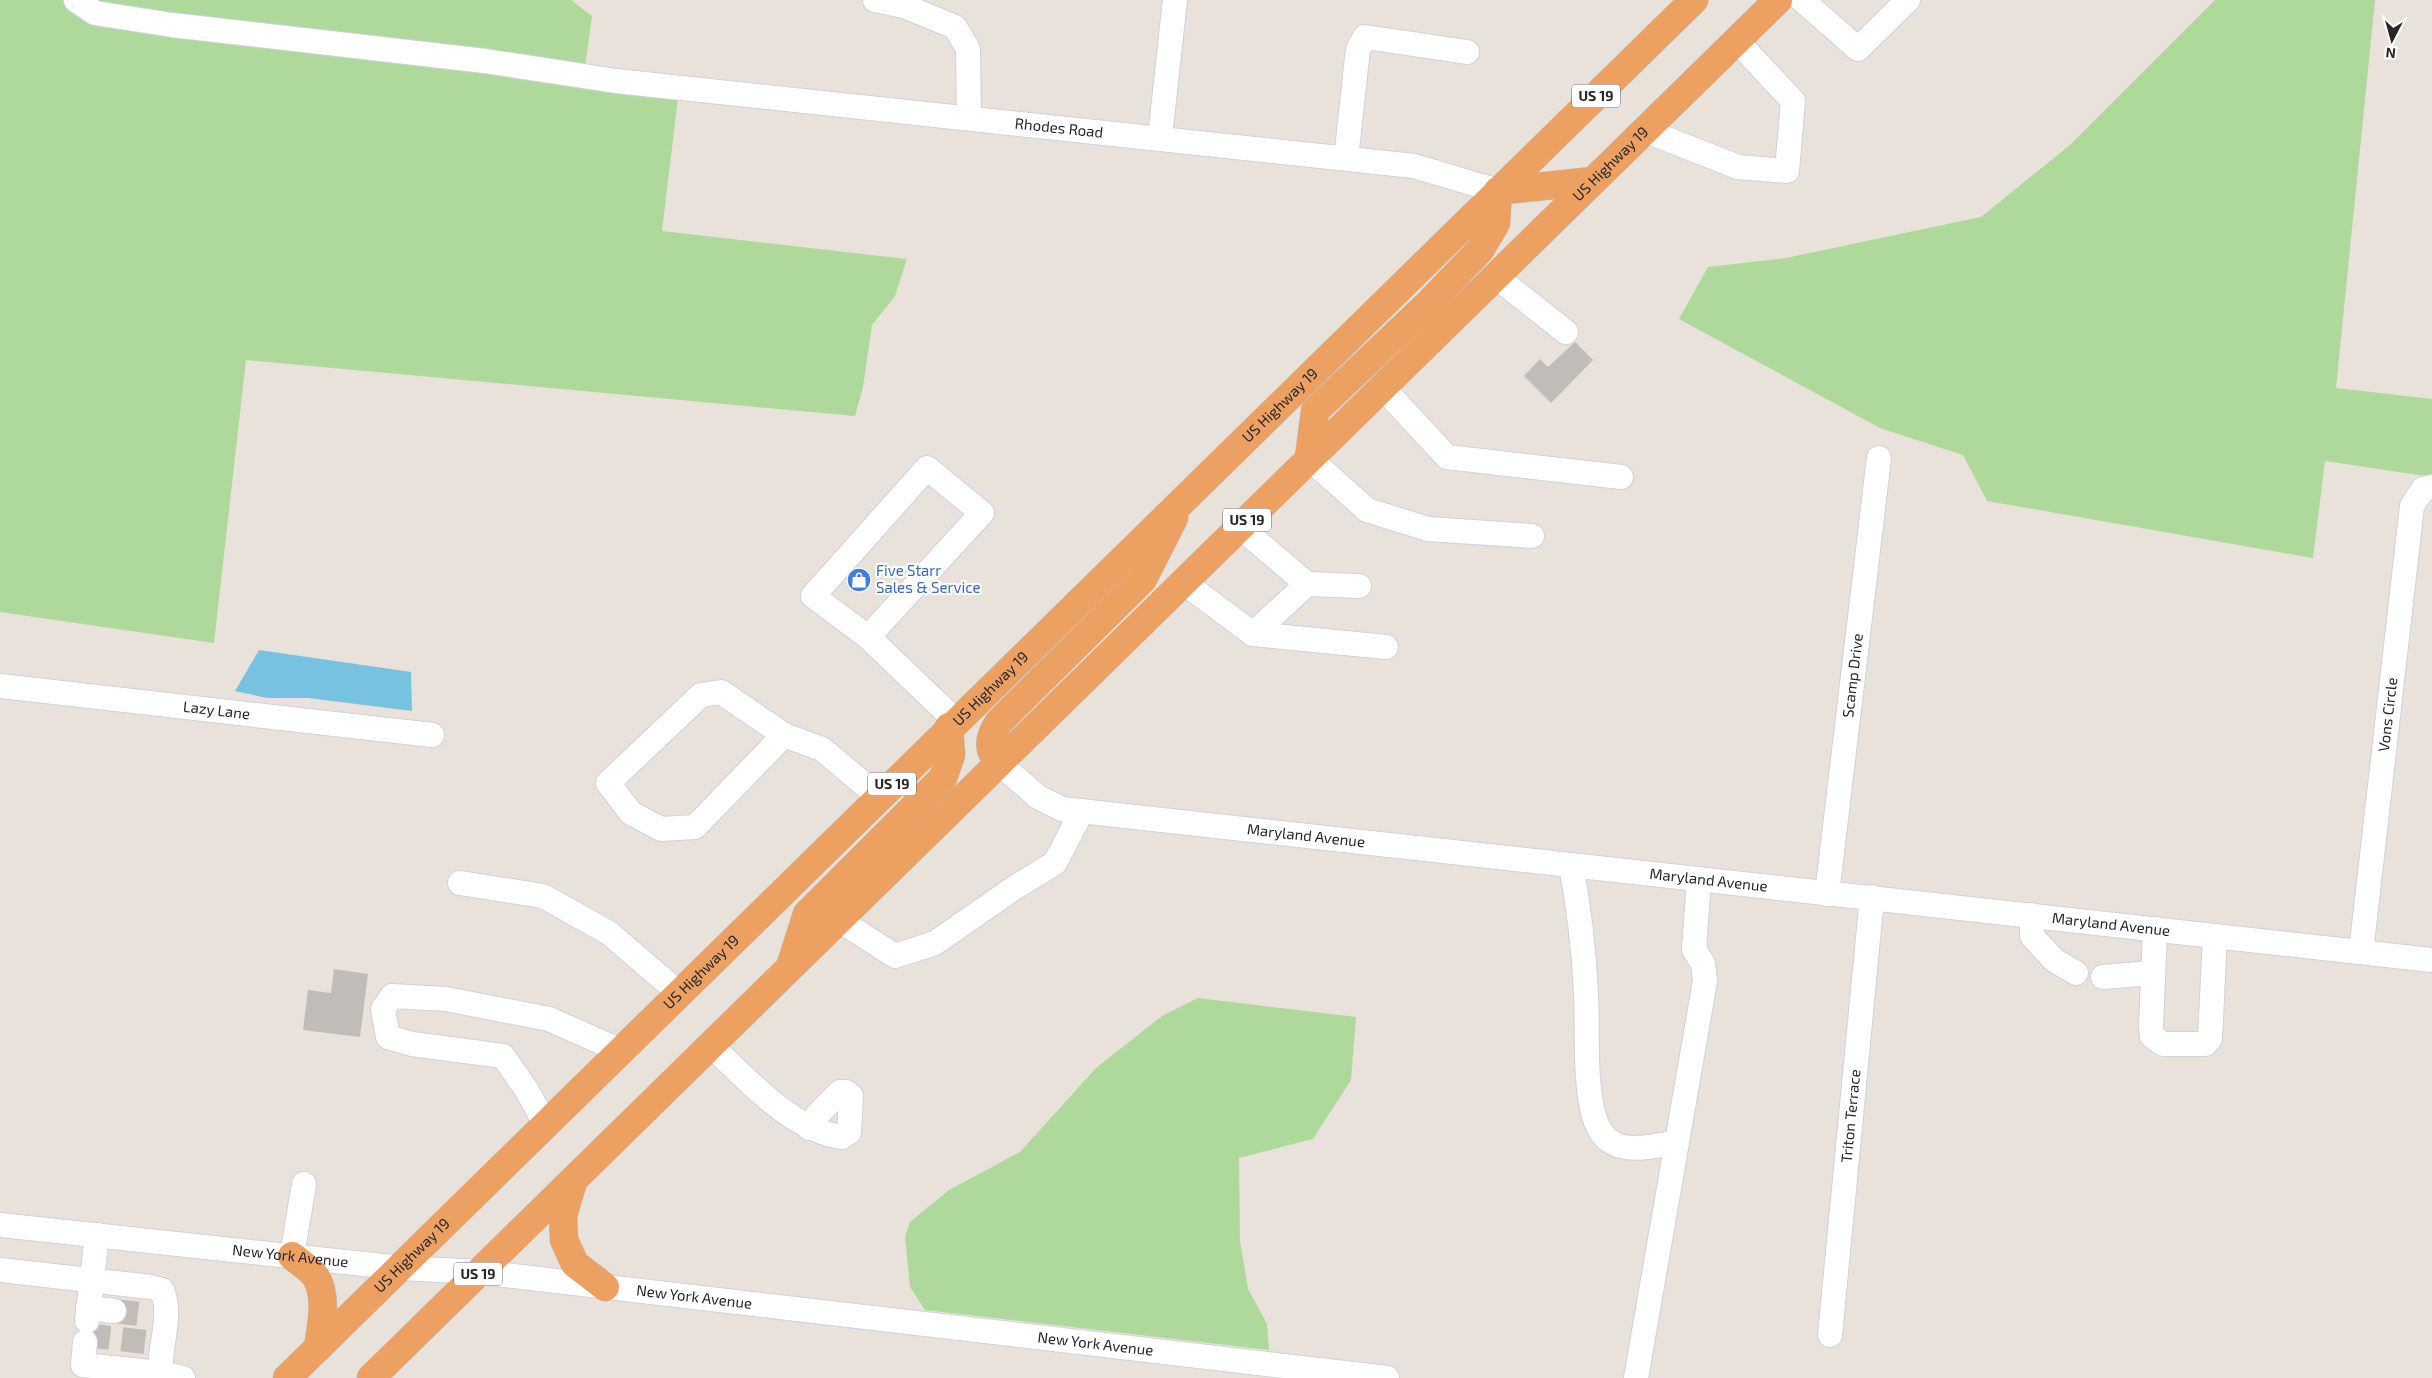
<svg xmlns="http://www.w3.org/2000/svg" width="2432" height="1378" viewBox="0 0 2432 1378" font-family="'Exo 2',sans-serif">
<rect width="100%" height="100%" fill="#e8e2da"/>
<g fill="#afd99b">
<polygon points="0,0 571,0 592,16 582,89 678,98 662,231 907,259 895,296 872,325 863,387 855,416 246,360 214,643 0,612"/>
<polygon points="2215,0 2375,0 2336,388 2432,399 2432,477 2325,461 2313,558 1987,501 1963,455 1880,428 1679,319 1708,267 1786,258 1981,217 2070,145"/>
<polygon points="1198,998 1356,1017 1351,1080 1313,1139 1239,1158 1240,1241 1248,1289 1267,1324 1269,1350 925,1310 910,1287 905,1237 910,1222 949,1190 1020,1152 1096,1068 1162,1016"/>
</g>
<polygon fill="#77c2e0" points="259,650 411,672 412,711 308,698 267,698 235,691"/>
<g fill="#c0bcb7">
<polygon points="1575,342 1593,360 1551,403 1524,376 1540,359 1548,367"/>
<polygon points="334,969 368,974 360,1037 303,1030 308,990 331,993"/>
</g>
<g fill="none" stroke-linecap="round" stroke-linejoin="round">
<g stroke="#c1bdb6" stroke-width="24" stroke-dasharray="24 12" stroke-linecap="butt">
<polyline points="114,1311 149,1315"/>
<polyline points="86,1335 145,1342"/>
</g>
<g stroke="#cfd2df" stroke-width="26">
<g id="minor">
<path id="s1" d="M76,0L95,13L172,25L485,61L616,81L1414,166L1498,191"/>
<polyline points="875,0 904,6 955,27 968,49 969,118"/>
<polyline points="1802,0 1858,49 1908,0"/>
<polyline points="1644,130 1738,167 1787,171 1793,101 1736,40"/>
<polyline points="1160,137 1175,0"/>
<polyline points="1346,158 1358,49 1365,37 1467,52"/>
<polyline points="1495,276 1566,332"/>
<polyline points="1382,387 1447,457 1621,477"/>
<polyline points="1309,458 1367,510 1428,529 1532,536"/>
<polyline points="1240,527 1307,584 1359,586"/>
<polyline points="1183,582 1253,634 1386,647"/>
<polyline points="1253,634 1307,584"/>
<polyline points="868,637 813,596 927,468 982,513 868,637 956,721"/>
<path id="s2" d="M0,686L432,735"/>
<polyline points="784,735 721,692 701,695 608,783 631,813 661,829 695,827 784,735 822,749 879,797"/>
<path id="s3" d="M999,763L1038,797L1062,809L2432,960"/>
<path d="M1571,866C1579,907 1584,952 1586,994C1588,1031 1584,1081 1594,1116C1597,1126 1603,1138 1613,1143C1630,1153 1659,1145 1677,1142"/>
<polyline points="460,883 543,896 609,933 679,993"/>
<path id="s4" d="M1827,894L1879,458"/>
<polyline points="2032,915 2032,936 2054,960 2076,973"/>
<polyline points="839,920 895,956 935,943 1014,888 1055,863 1082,811"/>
<polyline points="2155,929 2151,1027 2152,1036 2163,1044 2205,1044 2210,1039 2215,936"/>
<path id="s5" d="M2361,952L2412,506L2423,489L2432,487"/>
<polyline points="2103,977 2153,973"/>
<path d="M711,1045C745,1078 794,1132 842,1137L849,1132L851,1096L846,1092H840L818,1114L809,1128"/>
<polyline points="546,1125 526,1089 503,1056 412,1044 388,1037 383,1009 392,996 446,999 549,1019 621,1051"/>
<path id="s6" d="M0,1225L401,1268L479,1272L1387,1378"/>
<polyline points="292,1256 304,1184"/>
<path d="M0,1270L151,1287L162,1290C174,1320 156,1349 162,1378"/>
<polyline points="88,1308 114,1311"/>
<polyline points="87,1321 97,1235"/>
<path id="s7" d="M1830,1335L1872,897"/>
<polyline points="85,1342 83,1365 161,1373 183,1378"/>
<polyline points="1636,1378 1705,981 1703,964 1694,949 1699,880"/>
</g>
</g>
<g stroke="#c3c3c3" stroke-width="29">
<g id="highway">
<polyline points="1498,191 1592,181"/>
<polyline points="1309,458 1315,411 1428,304 1480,250 1496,223 1498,191"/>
<path d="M999,763C987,749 988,738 999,722L1143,579L1174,518"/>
<polyline points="791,964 807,914 943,778 951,755 949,727"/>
<polyline points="573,1182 563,1215 564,1240 575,1264 605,1287"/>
<path d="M292,1256C299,1262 311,1269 316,1277C328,1298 321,1325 318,1348"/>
<path id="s8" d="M287,1378L1694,0"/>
<path id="s9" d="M371,1378L1778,0"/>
</g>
</g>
<use href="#minor" stroke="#fff" stroke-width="24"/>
<use href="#highway" stroke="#eca061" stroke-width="28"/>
</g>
<defs>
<g id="shop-disc" transform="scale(1.25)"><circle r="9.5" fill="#3f7fe0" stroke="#fff"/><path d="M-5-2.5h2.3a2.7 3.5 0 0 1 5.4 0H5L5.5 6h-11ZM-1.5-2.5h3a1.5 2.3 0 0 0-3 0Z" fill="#fff"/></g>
</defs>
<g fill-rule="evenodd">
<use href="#shop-disc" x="859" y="580"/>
</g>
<g text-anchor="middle" stroke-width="4.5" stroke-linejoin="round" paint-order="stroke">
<g fill="#fff" stroke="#686868" stroke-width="1">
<rect x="1572" y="84.5" width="48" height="23" rx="4"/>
<rect x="1223" y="508.5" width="48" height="23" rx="4"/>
<rect x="868" y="772.5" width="48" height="23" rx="4"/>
<rect x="454" y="1262.5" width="48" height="23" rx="4"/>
</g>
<g font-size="14" font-weight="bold" fill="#272727">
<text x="1596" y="101">US 19</text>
<text x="1247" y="525">US 19</text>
<text x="892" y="789">US 19</text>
<text x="478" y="1279">US 19</text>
</g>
<g font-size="15" fill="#272727" stroke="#fff">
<text dy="5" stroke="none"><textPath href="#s1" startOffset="994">Rhodes Road</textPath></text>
<text dy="5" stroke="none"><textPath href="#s9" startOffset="1735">US Highway 19</textPath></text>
<text dy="5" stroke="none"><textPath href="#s8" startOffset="1390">US Highway 19</textPath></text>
<text dy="5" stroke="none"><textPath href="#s4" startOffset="220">Scamp Drive</textPath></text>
<text dy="5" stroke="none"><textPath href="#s8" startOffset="985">US Highway 19</textPath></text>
<text dy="5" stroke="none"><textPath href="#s2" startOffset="218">Lazy Lane</textPath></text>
<text dy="5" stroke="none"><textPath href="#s5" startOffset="239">Vons Circle</textPath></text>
<text dy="5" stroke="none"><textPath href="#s3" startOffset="324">Maryland Avenue</textPath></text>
<text dy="5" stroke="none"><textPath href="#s3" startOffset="729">Maryland Avenue</textPath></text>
<text dy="5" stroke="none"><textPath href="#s3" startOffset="1134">Maryland Avenue</textPath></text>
<text dy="5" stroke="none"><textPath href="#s8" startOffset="580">US Highway 19</textPath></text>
<text dy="5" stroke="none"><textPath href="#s7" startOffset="220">Triton Terrace</textPath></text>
<text dy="5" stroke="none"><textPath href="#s6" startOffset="292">New York Avenue</textPath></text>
<text dy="5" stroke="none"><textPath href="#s8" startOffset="175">US Highway 19</textPath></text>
<text dy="5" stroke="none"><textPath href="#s6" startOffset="698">New York Avenue</textPath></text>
<text dy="5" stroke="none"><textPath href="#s6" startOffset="1102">New York Avenue</textPath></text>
</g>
<g font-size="15" fill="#366cbe" stroke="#fff" text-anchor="start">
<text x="876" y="576">Five Starr<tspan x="876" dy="17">Sales &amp; Service</tspan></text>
</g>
</g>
<g transform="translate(2392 40) rotate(186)" stroke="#ffffff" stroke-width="4" paint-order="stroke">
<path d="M0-4L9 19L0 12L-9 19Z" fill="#272727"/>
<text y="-8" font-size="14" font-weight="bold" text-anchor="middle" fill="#272727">N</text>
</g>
</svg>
